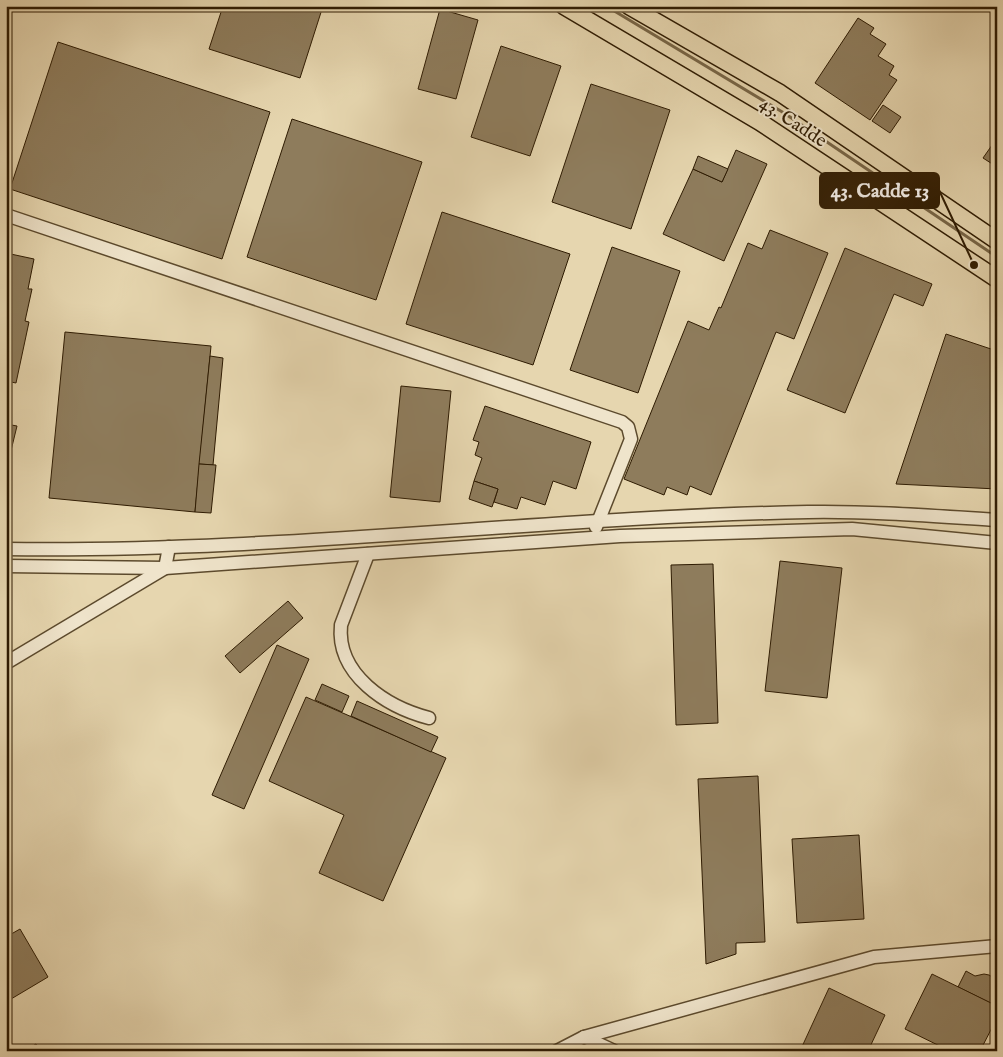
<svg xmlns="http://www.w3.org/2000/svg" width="1003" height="1057" viewBox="0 0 1003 1057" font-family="'IM FELL English',serif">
<rect width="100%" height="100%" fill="#e6d6af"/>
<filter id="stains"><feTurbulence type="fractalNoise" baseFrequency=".004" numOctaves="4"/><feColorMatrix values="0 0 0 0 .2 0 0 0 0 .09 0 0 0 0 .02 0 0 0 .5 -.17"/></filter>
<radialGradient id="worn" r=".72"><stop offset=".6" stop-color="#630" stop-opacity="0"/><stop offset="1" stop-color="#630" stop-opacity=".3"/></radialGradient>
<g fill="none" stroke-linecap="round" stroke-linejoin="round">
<polyline stroke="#776546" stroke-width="3" points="606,6 784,113 997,257"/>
</g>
<g fill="#8e7c5c" stroke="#2e1b02">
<polygon points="223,6 323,6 300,78 209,49"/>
<polygon points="440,9 478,20 456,99 418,89"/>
<polygon points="858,18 874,28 870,34 886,44 878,56 894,66 889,75 897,80 870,120 815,83"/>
<polygon points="58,42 270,112 222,259 10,189"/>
<polygon points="501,46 561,66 530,156 471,137"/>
<polygon points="591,84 670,110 631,229 552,202"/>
<polygon points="883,105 901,117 890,133 872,121"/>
<polygon points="292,119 422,162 376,300 247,257"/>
<polygon points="997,138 997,167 983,158"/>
<polygon points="736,150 767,164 724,261 663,234 693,169 722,182"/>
<polygon points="698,156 728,169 722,182 693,169"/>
<polygon points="442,212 570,254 533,365 406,324"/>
<polygon points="770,230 828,253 794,339 776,332 711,495 690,486 687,495 667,487 664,495 624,479 688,321 709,330 719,307 721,308 748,243 762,249"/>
<polygon points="612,247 680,271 638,393 570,370"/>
<polygon points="845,248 932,284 923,306 894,294 845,413 787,390"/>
<polygon points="6,253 34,259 28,289 32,289 25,321 29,322 16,383 6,381"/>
<polygon points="65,332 211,346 195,512 49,498"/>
<polygon points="946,334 997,351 997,489 896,484"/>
<polygon points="210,356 223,358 213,465 199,464"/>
<polygon points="401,386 451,391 440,502 390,497"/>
<polygon points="485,406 591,442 576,489 553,481 545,505 521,497 517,509 494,502 498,489 474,481 482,458 475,455 479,442 473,440"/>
<polygon points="6,424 17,426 6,471"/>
<polygon points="199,464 216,465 211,513 195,512"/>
<polygon points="474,481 498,489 492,507 469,499"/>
<polygon points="780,561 842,568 827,698 765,691"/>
<polygon points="713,564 718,723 676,725 671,565"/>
<polygon points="288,601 303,618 240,673 225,656"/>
<polygon points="277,645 309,659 244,809 212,795"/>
<polygon points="322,684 349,696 342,712 315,700"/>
<polygon points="306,697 446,758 383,901 319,873 344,815 269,781"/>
<polygon points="357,701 438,737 431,752 351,716"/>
<polygon points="758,776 765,942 736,943 736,954 706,964 698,779"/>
<polygon points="859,835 864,919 797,923 792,839"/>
<polygon points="20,929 48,977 6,1002 6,937"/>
<polygon points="966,971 975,976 984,974 989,975 997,980 997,1006 958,987"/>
<polygon points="932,974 997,1006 997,1018 980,1051 950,1051 905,1029"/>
<polygon points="829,988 885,1015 868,1051 800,1051"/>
<polygon points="36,1044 41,1051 24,1051"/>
</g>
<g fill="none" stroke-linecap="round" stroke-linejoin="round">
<g stroke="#5c4a2d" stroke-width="15">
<g id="minor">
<polyline points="6,215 622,422 628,427 631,439 596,527"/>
<path d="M6,549C274,553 540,517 808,512C870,511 934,516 997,520"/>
<path d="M368,554L341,625C336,675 387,707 429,718"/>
<polyline points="6,566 165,568 620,536 852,529 997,543"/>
<polyline points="6,663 165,568 169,547"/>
<polyline points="584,1037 614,1051"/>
<polyline points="557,1051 584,1037 874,957 997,946"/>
</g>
</g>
<g stroke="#2e1b02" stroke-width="19">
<g id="major">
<polyline points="564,6 760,122 997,279"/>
<polyline points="629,6 780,93 997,241"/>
</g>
</g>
<use href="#minor" stroke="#efe4cb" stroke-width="12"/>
<use href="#major" stroke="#e6d6af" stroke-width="16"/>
</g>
<g text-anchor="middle" stroke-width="4" stroke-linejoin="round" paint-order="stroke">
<g font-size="19" fill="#2e1b02" stroke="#efe4cb">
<text transform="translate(794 121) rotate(33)" y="7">43. Cadde</text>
</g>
</g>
<path fill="none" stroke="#2e1b02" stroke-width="2" d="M974 265L939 190"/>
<circle fill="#2e1b02" stroke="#efe4cb" stroke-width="2" cx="974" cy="265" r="5"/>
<rect fill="#2e1b02" stroke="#2e1b02" stroke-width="2" x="820" y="173" width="119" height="35" rx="5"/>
<g font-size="20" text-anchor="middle" font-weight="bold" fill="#fff">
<text x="880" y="197">43. Cadde 13</text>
</g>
<rect width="1003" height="1057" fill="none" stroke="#e6d6af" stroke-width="25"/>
<rect x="8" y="8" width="988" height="1042" fill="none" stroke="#2e1b02" stroke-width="2.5"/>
<rect x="12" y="12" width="978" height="1032" fill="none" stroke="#2e1b02"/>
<rect width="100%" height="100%" filter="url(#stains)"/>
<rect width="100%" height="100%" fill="url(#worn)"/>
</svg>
